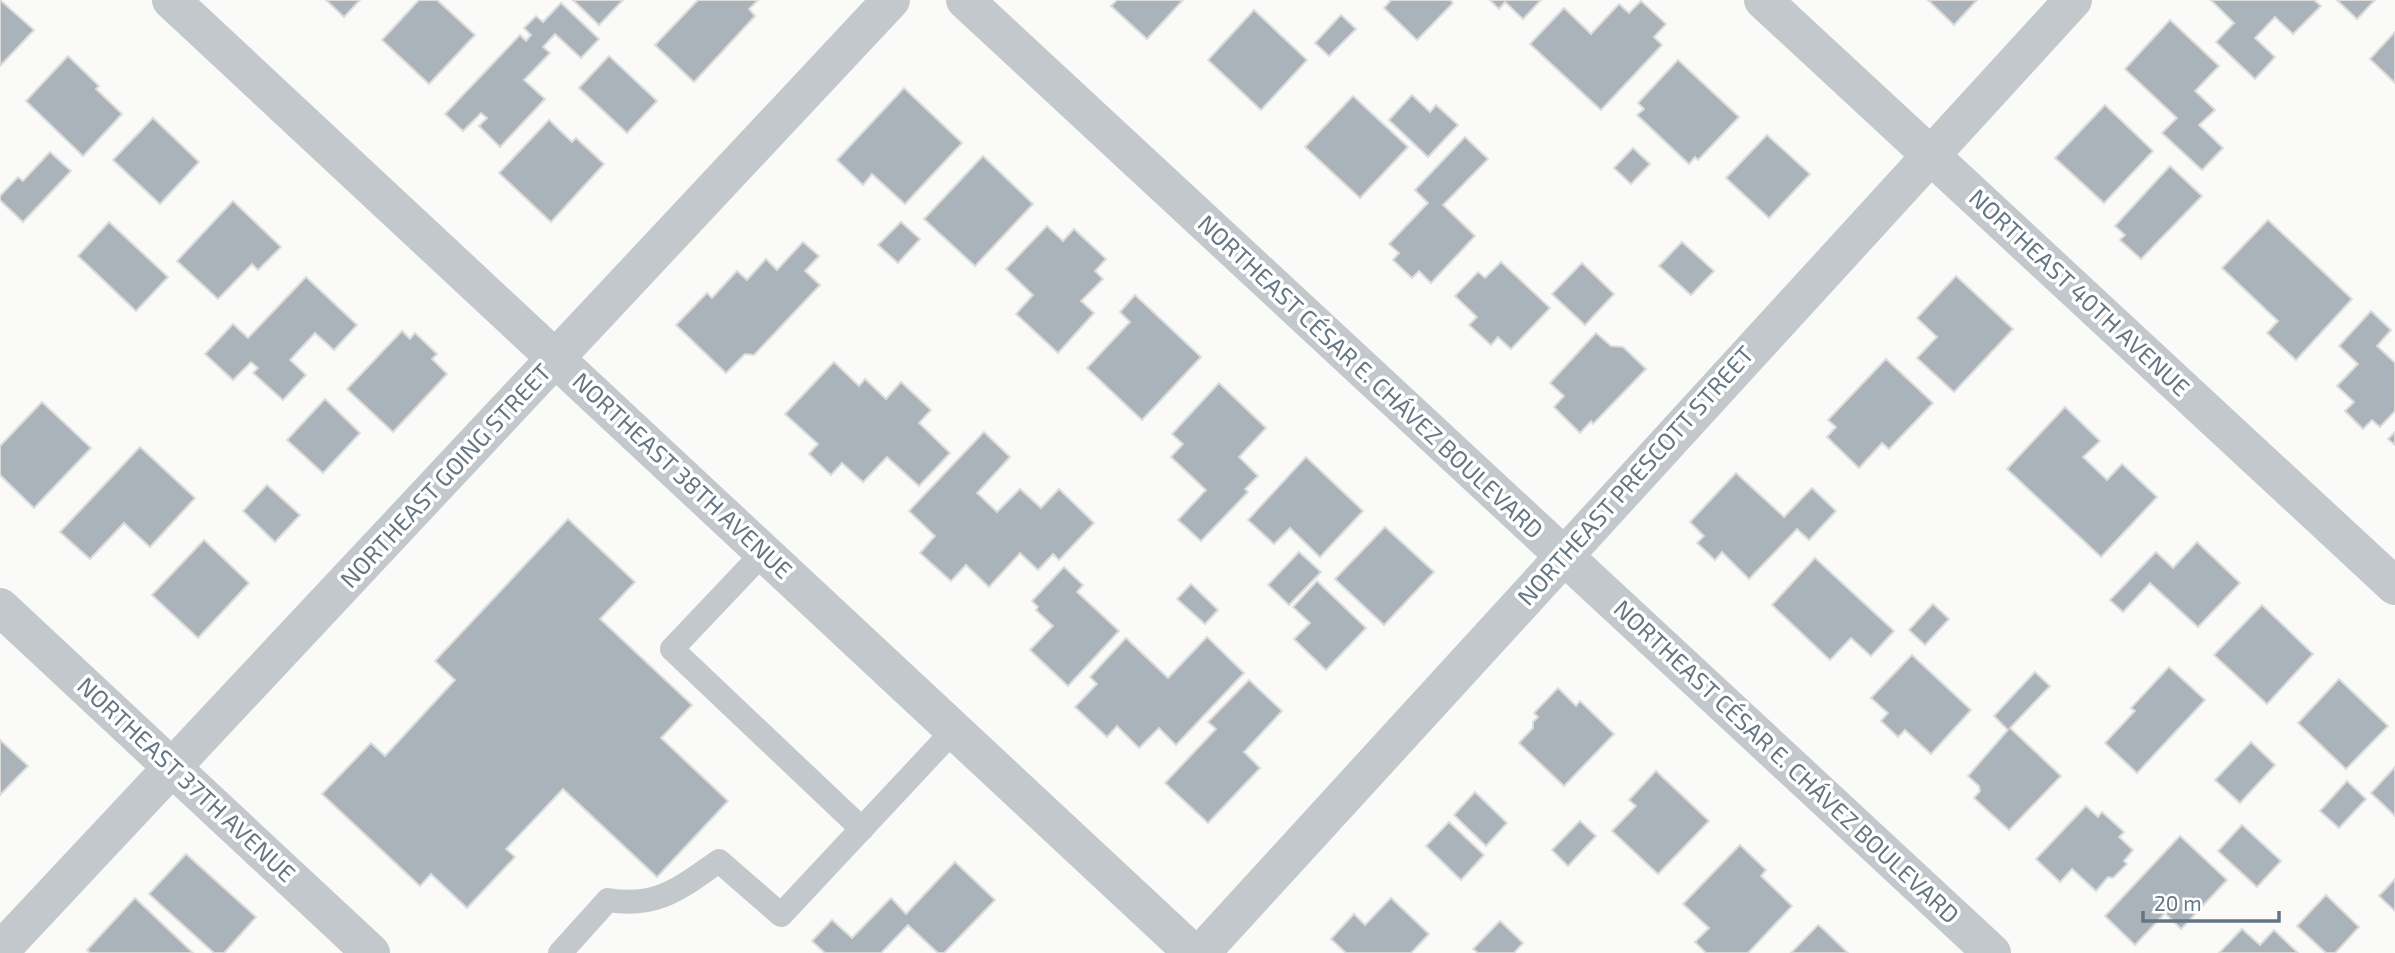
<svg xmlns="http://www.w3.org/2000/svg" width="2395" height="953" viewBox="0 0 2395 953" font-family="'Exo 2',sans-serif">
<rect width="100%" height="100%" fill="#fafaf8"/>
<g fill="#aab3b9" stroke="#dcdcda" stroke-width="2">
<polygon points="0,0 34,30 0,66"/>
<polygon points="326,0 360,0 344,17"/>
<polygon points="419,0 437,0 475,35 429,84 382,40"/>
<polygon points="573,0 623,0 599,25"/>
<polygon points="698,0 758,0 749,9 755,16 694,82 655,45"/>
<polygon points="1117,0 1183,0 1147,39 1111,6"/>
<polygon points="1391,0 1450,0 1453,3 1417,40 1384,8"/>
<polygon points="1490,0 1541,0 1523,19 1505,2 1499,9"/>
<polygon points="1928,0 1977,0 1954,25"/>
<polygon points="2211,0 2314,0 2321,6 2293,34 2275,17 2255,38 2275,57 2255,79 2216,42 2234,23"/>
<polygon points="2337,0 2375,0 2357,19"/>
<polygon points="1641,1 1666,24 1654,37 1662,45 1601,110 1530,44 1564,8 1591,34 1619,4 1629,13"/>
<polygon points="561,3 599,39 581,58 555,34 543,47 550,53 524,80 545,99 500,147 479,126 487,118 481,113 463,131 445,114 520,35 526,41 531,35 524,28 536,16 543,22"/>
<polygon points="1254,10 1307,60 1261,110 1208,60"/>
<polygon points="1341,15 1356,29 1329,56 1315,43"/>
<polygon points="2170,20 2219,66 2195,91 2215,110 2199,125 2223,148 2202,170 2162,133 2177,118 2125,69"/>
<polygon points="2395,32 2395,83 2370,59"/>
<polygon points="68,56 99,86 96,89 122,114 83,156 26,101"/>
<polygon points="609,56 657,101 627,133 579,88"/>
<polygon points="1678,60 1739,117 1698,160 1695,157 1689,164 1637,115 1644,109 1638,103"/>
<polygon points="904,88 962,143 905,204 872,174 863,185 837,160"/>
<polygon points="1412,95 1430,112 1436,105 1458,125 1428,157 1389,120"/>
<polygon points="1353,96 1408,147 1360,198 1305,147"/>
<polygon points="2105,105 2153,151 2104,203 2055,158"/>
<polygon points="153,118 199,162 160,204 113,160"/>
<polygon points="549,120 572,142 576,138 604,164 551,222 499,173"/>
<polygon points="1767,135 1810,174 1769,218 1726,178"/>
<polygon points="1465,137 1488,159 1443,205 1475,236 1431,283 1419,271 1412,278 1393,260 1399,253 1389,244 1428,203 1415,190"/>
<polygon points="1633,148 1650,164 1631,184 1614,168"/>
<polygon points="50,152 71,171 23,222 0,200 0,196 18,177 23,181"/>
<polygon points="983,156 1033,204 975,266 924,219"/>
<polygon points="2170,166 2202,196 2141,259 2120,240 2125,235 2115,226"/>
<polygon points="233,201 281,247 258,270 252,264 218,299 177,261"/>
<polygon points="2268,220 2352,299 2296,360 2267,333 2278,321 2222,268"/>
<polygon points="109,222 168,277 136,311 78,256"/>
<polygon points="901,222 920,239 898,263 878,245"/>
<polygon points="1047,226 1063,241 1074,229 1106,259 1095,271 1103,279 1081,301 1094,313 1058,353 1016,314 1033,295 1006,269"/>
<polygon points="803,242 819,256 805,271 820,285 754,355 745,354 726,373 676,325 707,293 712,298 737,271 747,280 766,259 777,270"/>
<polygon points="1682,242 1714,271 1691,295 1659,266"/>
<polygon points="1501,262 1550,308 1511,349 1498,337 1491,345 1469,325 1477,317 1455,296 1478,272 1485,278"/>
<polygon points="1582,263 1614,294 1585,325 1552,294"/>
<polygon points="1956,276 2013,329 1954,392 1917,358 1937,337 1917,318"/>
<polygon points="306,277 357,325 334,350 315,333 290,360 306,375 283,400 253,373 258,368 251,362 233,380 205,354 233,324 248,338"/>
<polygon points="1135,295 1201,357 1142,420 1087,368 1130,322 1120,312"/>
<polygon points="2371,311 2391,330 2377,346 2395,363 2395,411 2380,427 2372,420 2363,429 2345,411 2354,402 2337,386 2358,364 2339,346"/>
<polygon points="402,331 410,339 415,333 437,354 432,359 447,374 393,432 347,389"/>
<polygon points="1596,333 1611,346 1623,347 1646,369 1593,424 1591,421 1580,433 1554,407 1564,396 1550,383"/>
<polygon points="1886,359 1933,403 1889,449 1882,443 1859,468 1827,437 1836,427 1828,420"/>
<polygon points="834,362 859,386 865,379 886,399 901,382 931,410 919,423 950,453 919,486 887,457 863,482 842,463 831,475 809,454 818,444 785,414"/>
<polygon points="1219,383 1266,428 1239,457 1258,476 1245,489 1248,492 1201,541 1178,520 1206,490 1171,457 1183,444 1172,434"/>
<polygon points="325,399 360,433 323,473 287,440"/>
<polygon points="42,402 91,448 34,508 0,475 0,446"/>
<polygon points="2065,407 2100,441 2083,457 2107,480 2122,464 2157,497 2101,557 2007,469"/>
<polygon points="984,432 1010,457 977,493 997,512 1020,489 1041,508 1059,489 1094,523 1059,560 1053,554 1038,570 1020,553 989,587 966,565 951,581 920,553 935,536 909,511"/>
<polygon points="2395,432 2395,445 2388,439"/>
<polygon points="140,447 195,498 150,547 124,523 90,559 60,532"/>
<polygon points="1306,457 1363,511 1320,557 1290,528 1274,544 1248,520"/>
<polygon points="1736,473 1784,517 1812,488 1836,511 1809,540 1797,529 1749,579 1722,552 1715,560 1697,543 1704,536 1690,522"/>
<polygon points="267,485 300,515 275,542 243,511"/>
<polygon points="568,519 635,582 600,619 692,705 661,738 728,801 657,877 563,789 506,849 515,857 467,908 431,874 420,886 322,794 371,743 385,756 455,680 435,661"/>
<polygon points="1385,527 1434,572 1384,625 1335,579"/>
<polygon points="204,540 249,583 198,638 152,595"/>
<polygon points="2197,542 2240,583 2198,627 2150,583 2123,612 2110,600 2156,552 2173,568"/>
<polygon points="1299,552 1321,572 1289,605 1268,585"/>
<polygon points="1815,558 1894,631 1871,656 1851,638 1830,660 1772,605"/>
<polygon points="1064,567 1083,585 1077,592 1119,631 1068,686 1030,650 1053,626 1036,610 1038,607 1032,601"/>
<polygon points="1317,581 1366,628 1326,670 1294,639 1310,623 1293,607"/>
<polygon points="1191,584 1218,610 1205,624 1177,599"/>
<polygon points="1933,604 1949,619 1925,645 1909,630"/>
<polygon points="2262,605 2313,654 2267,704 2214,655"/>
<polygon points="1207,637 1244,673 1176,745 1159,728 1139,748 1117,726 1107,737 1075,707 1097,684 1090,677 1126,638 1168,678"/>
<polygon points="1912,655 1971,710 1931,754 1905,730 1898,737 1881,721 1888,713 1871,698"/>
<polygon points="2169,667 2205,700 2137,773 2105,743 2135,711 2131,708"/>
<polygon points="2035,672 2050,686 2010,728 2061,776 2009,830 1974,798 1980,791 1979,786 1968,776 2008,730 1994,716"/>
<polygon points="2339,679 2388,726 2346,769 2298,723"/>
<polygon points="1249,680 1282,711 1244,752 1260,768 1208,823 1165,783 1216,729 1208,722"/>
<polygon points="1558,688 1576,706 1580,701 1614,734 1564,786 1519,743 1533,728 1533,722 1538,717 1534,713"/>
<polygon points="0,740 28,766 0,795"/>
<polygon points="2251,742 2275,765 2240,803 2215,780"/>
<polygon points="2395,767 2395,816 2371,793"/>
<polygon points="1656,771 1709,821 1658,874 1612,831 1636,806 1629,800"/>
<polygon points="2347,781 2366,799 2339,828 2320,811"/>
<polygon points="1475,792 1507,823 1486,846 1454,815"/>
<polygon points="2086,806 2098,817 2102,812 2124,832 2119,837 2133,850 2124,861 2127,864 2113,878 2108,877 2096,891 2072,869 2060,882 2036,859"/>
<polygon points="1580,821 1596,836 1568,866 1552,850"/>
<polygon points="1449,822 1484,855 1461,880 1426,846"/>
<polygon points="2242,825 2281,861 2257,887 2218,851"/>
<polygon points="2180,836 2227,880 2181,929 2165,913 2135,945 2105,916"/>
<polygon points="1740,845 1766,870 1761,876 1792,906 1748,953 1706,953 1695,942 1709,928 1683,904"/>
<polygon points="186,854 256,917 224,953 214,953 149,894"/>
<polygon points="955,862 995,900 944,953 938,953 908,925 881,953 825,953 812,941 832,920 852,938 891,898 906,914"/>
<polygon points="2395,879 2395,911 2379,896"/>
<polygon points="2326,895 2359,927 2335,953 2326,953 2297,926"/>
<polygon points="135,898 193,953 90,953 87,950"/>
<polygon points="1391,898 1429,934 1411,953 1346,953 1331,939 1354,914 1365,925"/>
<polygon points="1500,921 1523,943 1514,953 1478,953 1473,949"/>
<polygon points="1818,925 1823,929 1848,953 1791,953"/>
<polygon points="2242,929 2260,945 2274,930 2298,953 2219,953"/>
</g>
<g fill="none" stroke-linecap="round" stroke-linejoin="round">
<g stroke="#c3c8cc" stroke-width="24">
<polyline points="764,552 672,649 862,829"/>
<path d="M560,953L608,900C658,908 680,888 719,861L781,915L954,730"/>
</g>
<g stroke="#c3c8cc" stroke-width="38">
<polyline points="171,0 1193,953"/>
<polyline points="965,0 1992,953"/>
<polyline points="1763,0 2395,586"/>
<polyline points="0,607 371,953"/>
<polyline points="0,951 891,0"/>
</g>
<polyline stroke="#c3c8cc" stroke-width="38" points="1201,953 2073,0"/>
</g>
<g text-anchor="middle" stroke-width="7" stroke-linejoin="round" paint-order="stroke">
<g font-size="24" fill="#657683" stroke="#fff">
<text transform="translate(2079 293) rotate(43)" y="8">NORTHEAST 40TH AVENUE</text>
<text transform="translate(1370 377) rotate(43)" y="8">NORTHEAST CÉSAR E. CHÁVEZ BOULEVARD</text>
<text transform="translate(446 476) rotate(-47)" y="8">NORTHEAST GOING STREET</text>
<text transform="translate(682 476) rotate(43)" y="8">NORTHEAST 38TH AVENUE</text>
<text transform="translate(1636 476) rotate(-48)" y="8">NORTHEAST PRESCOTT STREET</text>
<text transform="translate(1786 762) rotate(43)" y="8">NORTHEAST CÉSAR E. CHÁVEZ BOULEVARD</text>
<text transform="translate(186 780) rotate(43)" y="8">NORTHEAST 37TH AVENUE</text>
</g>
</g>
<path d="M2143 911v10h136v-10" fill="none" stroke="#657683" stroke-width="3.5"/>
<text x="2154" y="911" font-size="21" fill="#657683" stroke="#ffffff" stroke-width="5" paint-order="stroke">20 m</text>
</svg>
